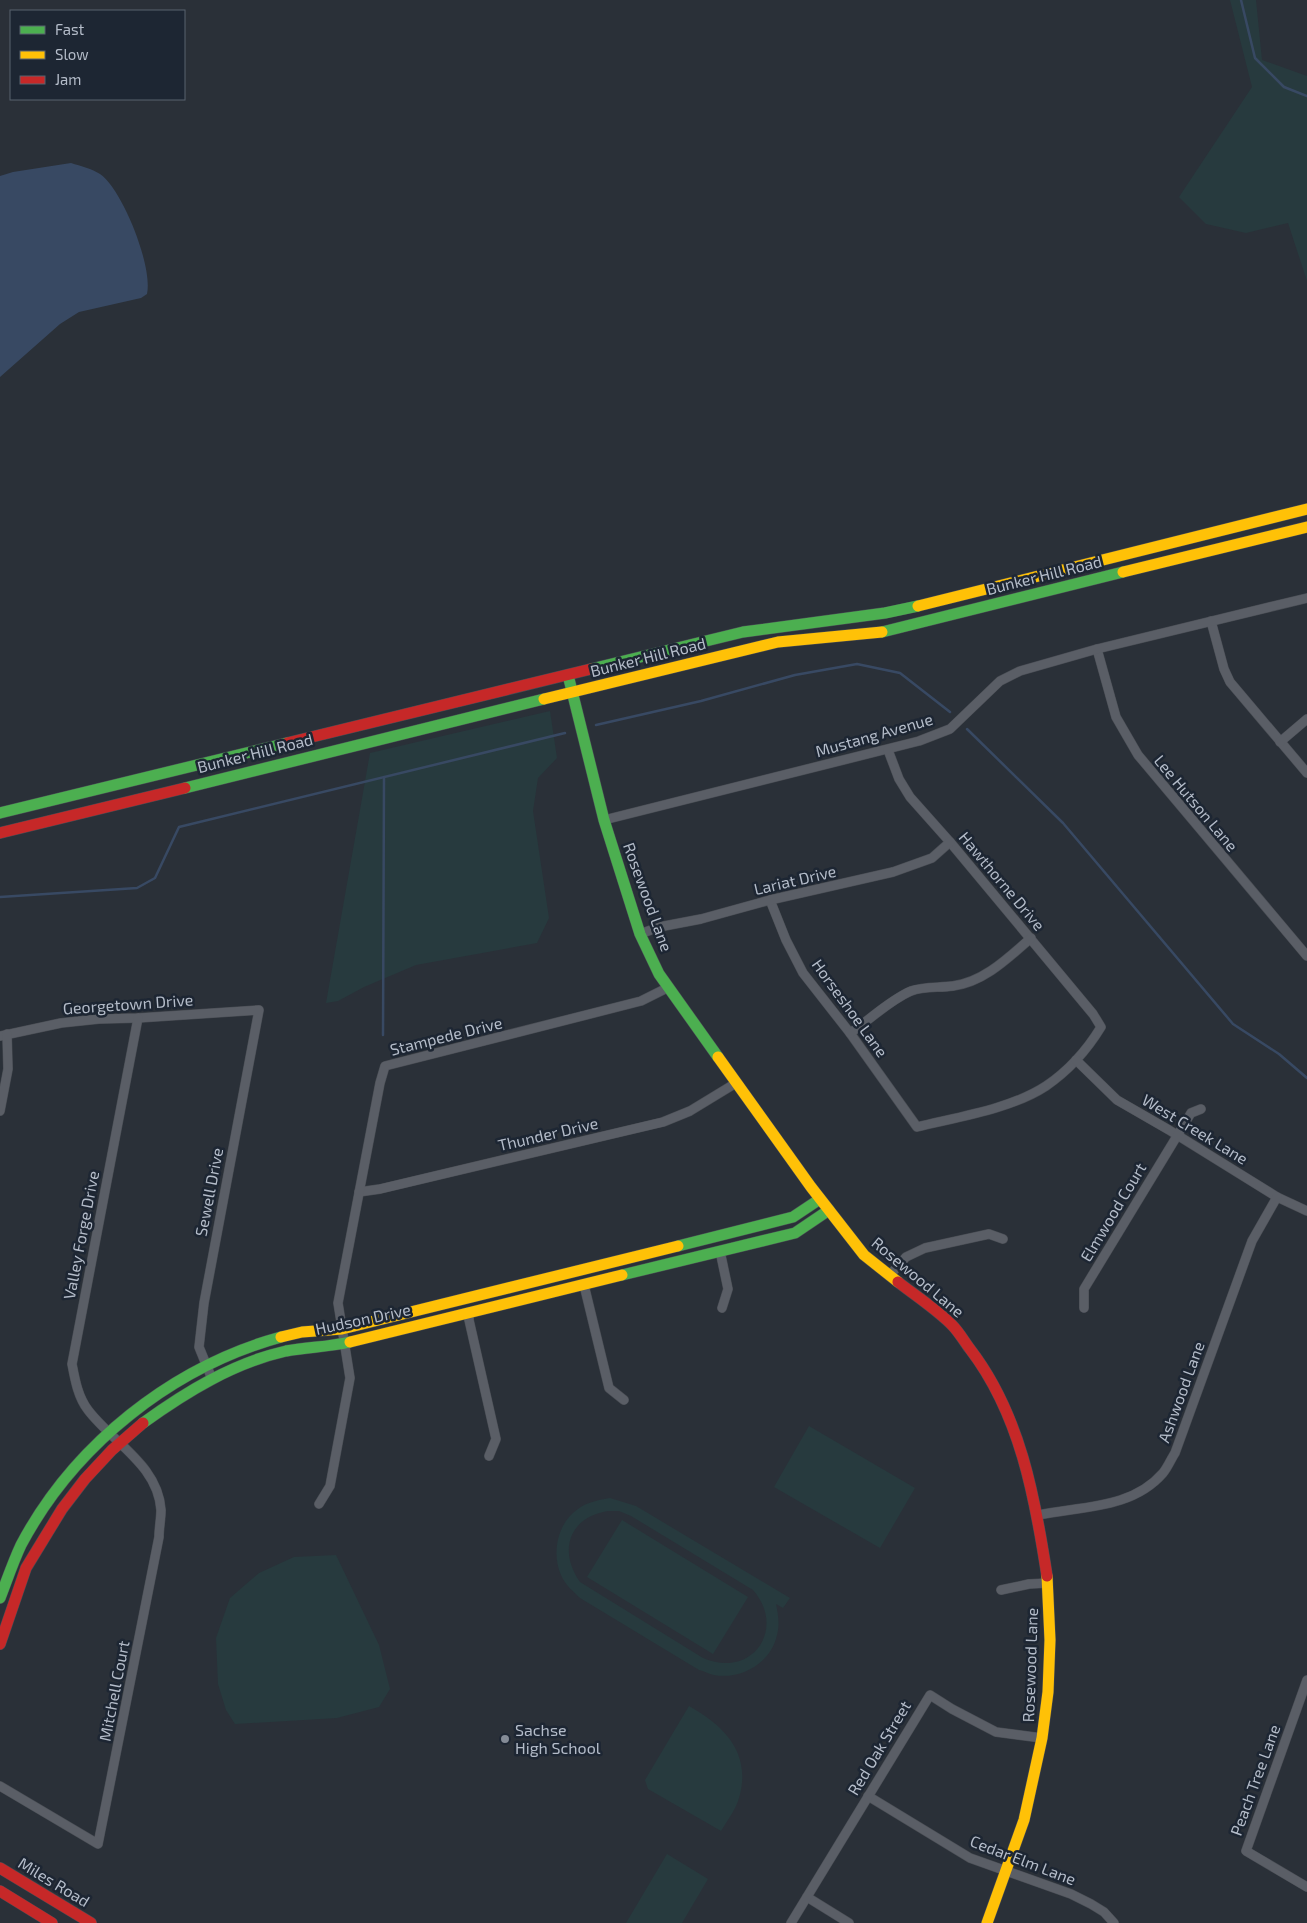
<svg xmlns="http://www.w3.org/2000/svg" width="1307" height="1923" viewBox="0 0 1307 1923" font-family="'Exo 2',sans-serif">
<rect width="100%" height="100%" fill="#2a3038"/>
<g fill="#273a3e" fill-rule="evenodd">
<polygon points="1230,0 1256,0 1262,60 1307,76 1307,281 1288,223 1246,233 1206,224 1179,197 1252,87"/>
<polygon points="550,711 557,758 538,778 533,811 549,918 537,943 416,965 364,987 338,1001 326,1003 370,753"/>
<polygon points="809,1426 915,1488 880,1548 774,1487"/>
<path d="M610,1498L636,1506L790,1598L783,1608L776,1604C778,1614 780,1624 777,1635C771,1663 741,1680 714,1675C709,1674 704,1671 699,1670L580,1598C573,1591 565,1585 561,1575C551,1553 558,1522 578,1509C587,1502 599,1500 610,1498ZM608,1511H619L631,1516L753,1590C787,1629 752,1679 703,1658L580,1582C558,1551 569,1517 608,1511Z"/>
<polygon points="622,1520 748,1597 713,1654 587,1577"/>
<polygon points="336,1555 379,1645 390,1689 379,1707 337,1718 235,1724 226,1710 218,1684 216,1638 230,1598 259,1573 294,1557"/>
<path d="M689,1706C725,1726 752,1754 739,1798C736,1809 727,1821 721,1831L648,1789L645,1780Z"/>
<polygon points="667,1854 708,1879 682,1923 626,1923"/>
</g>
<path fill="#384963" d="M71,163C81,166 92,169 100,174C123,190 153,267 147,294L141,298L79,312L60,324L0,377V176L13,172Z"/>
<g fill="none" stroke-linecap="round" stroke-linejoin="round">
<g stroke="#384963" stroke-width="2.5">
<polyline points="1241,0 1255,58 1284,87 1307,96"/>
<polyline points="596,725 701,701 795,675 857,664 900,673 950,712"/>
<polyline points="967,729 1063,823 1233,1024 1279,1054 1307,1078"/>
<polyline points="0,897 137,888 155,878 179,827 565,733"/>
<polyline points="383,1035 384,777"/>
</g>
<g stroke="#484c53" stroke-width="10">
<g id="street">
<polyline points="1211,621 1224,669 1230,682 1307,773"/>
<polyline points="1097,649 1116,717 1138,755 1307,956"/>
<polyline points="1280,742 1307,719"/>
<polyline points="604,820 919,741 950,729 1000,681 1020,671 1097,649 1307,598"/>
<path d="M770,900L786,940L803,973L850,1033L917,1127C958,1117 1011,1109 1046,1086C1068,1071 1087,1050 1101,1027L1093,1014L950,842L910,797L899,779L888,750"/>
<polyline points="640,934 659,927 701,919 770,900 893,872 932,858 950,842"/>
<path d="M850,1033C870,1020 888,1001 911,991C924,986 939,988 953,986C984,982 1008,958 1031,938"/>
<polyline points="0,1036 61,1023 99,1019 138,1018 259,1010 204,1303 199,1347 212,1379"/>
<polyline points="1076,1060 1117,1100 1169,1130 1277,1197 1307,1211"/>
<polyline points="0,1111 8,1069 7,1034"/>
<polyline points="359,1192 380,1189 663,1122 690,1111 736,1083"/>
<polyline points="720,1251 728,1289 722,1308"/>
<polyline points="889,1276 906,1257 925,1248 989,1234 1003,1239"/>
<polyline points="584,1285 609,1388 624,1400"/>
<polyline points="1084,1308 1084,1289 1191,1113 1201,1109"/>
<polyline points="469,1312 469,1320 496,1439 489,1456"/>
<polyline points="319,1504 330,1486 350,1378 338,1303 380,1083 385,1066 641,1001 669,987"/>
<path d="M1038,1515C1082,1506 1132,1509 1163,1473C1168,1467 1171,1459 1175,1453L1252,1241L1277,1197"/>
<polyline points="1001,1590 1029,1584 1048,1583"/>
<polyline points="1307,1680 1246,1851 1307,1887"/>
<path d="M0,1786L98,1844L159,1537C159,1528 161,1519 161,1510C158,1465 113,1443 88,1410C78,1397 75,1380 72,1364L138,1018"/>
<polyline points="868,1796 970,1858 1071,1894 1091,1904 1104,1912 1114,1923"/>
<polyline points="807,1897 849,1923"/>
<polyline points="791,1923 930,1695 952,1709 996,1732 1042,1738"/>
</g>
</g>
<g stroke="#484c53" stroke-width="12">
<g id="fast">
<polyline points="882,632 1123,572"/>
<polyline points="591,669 743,632 885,613 918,606"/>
<polyline points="568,675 604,820 640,934 659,974 718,1057"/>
<polyline points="185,788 544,699"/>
<polyline points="0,813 287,743"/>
<polyline points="678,1246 793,1217 820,1199"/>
<polyline points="622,1275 795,1233 829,1210"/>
<path d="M143,1423C186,1392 233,1363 286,1351C307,1347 329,1347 350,1342"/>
<path d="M0,1598C7,1580 13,1562 21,1545C74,1445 172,1367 281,1337"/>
</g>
</g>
<g stroke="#484c53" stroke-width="12">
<g id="slow">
<polyline points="1123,572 1307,527"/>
<polyline points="918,606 1307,509"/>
<polyline points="544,699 778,642 882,632"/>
<polyline points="718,1057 811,1187 864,1255 898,1282"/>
<polyline points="281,1337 302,1332 342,1329 678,1246"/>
<polyline points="350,1342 622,1275"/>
<polyline points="987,1923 1024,1820 1042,1738 1048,1692 1050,1640 1047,1576"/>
</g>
</g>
<g stroke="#484c53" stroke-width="12">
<g id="jam">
<polyline points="287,743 591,669"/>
<polyline points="0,833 185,788"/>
<path d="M898,1282C916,1296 936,1309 952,1325C959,1332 964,1341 970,1349C1020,1414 1035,1497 1047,1576"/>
<polyline points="0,1644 26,1568 62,1509 85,1479 112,1450 143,1423"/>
<polyline points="0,1868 91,1923"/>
<polyline points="0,1891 52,1923"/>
</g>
</g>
<use href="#street" stroke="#5a5e66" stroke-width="9"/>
<use href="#fast" stroke="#4caf50" stroke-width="11"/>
<use href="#slow" stroke="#ffc107" stroke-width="11"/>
<use href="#jam" stroke="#c62828" stroke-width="11"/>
</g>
<circle fill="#848b96" stroke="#1d2633" stroke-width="2" cx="505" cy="1739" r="5"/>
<g text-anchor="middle" stroke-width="5" stroke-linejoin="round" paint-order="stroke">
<g font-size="16" fill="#b4bcc9" stroke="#1d2633">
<text transform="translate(1044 575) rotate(-14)" y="6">Bunker Hill Road</text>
<text transform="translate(648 657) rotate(-14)" y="6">Bunker Hill Road</text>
<text transform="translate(874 735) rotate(-16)" y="6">Mustang Avenue</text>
<text transform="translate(255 753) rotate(-14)" y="6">Bunker Hill Road</text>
<text transform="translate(1196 803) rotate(50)" y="6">Lee Hutson Lane</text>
<text transform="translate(795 880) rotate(-13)" y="6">Lariat Drive</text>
<text transform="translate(1002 881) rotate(50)" y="6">Hawthorne Drive</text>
<text transform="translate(648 897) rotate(70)" y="6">Rosewood Lane</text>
<text transform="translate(128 1004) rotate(-4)" y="6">Georgetown Drive</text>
<text transform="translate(850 1008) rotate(54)" y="6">Horseshoe Lane</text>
<text transform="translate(446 1036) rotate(-14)" y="6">Stampede Drive</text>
<text transform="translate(1195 1129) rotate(31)" y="6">West Creek Lane</text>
<text transform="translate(548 1134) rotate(-13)" y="6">Thunder Drive</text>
<text transform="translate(209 1192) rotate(-79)" y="6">Sewell Drive</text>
<text transform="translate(1113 1212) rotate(-59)" y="6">Elmwood Court</text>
<text transform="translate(81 1235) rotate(-79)" y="6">Valley Forge Drive</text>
<text transform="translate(918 1277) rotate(40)" y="6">Rosewood Lane</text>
<text transform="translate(363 1319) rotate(-12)" y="6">Hudson Drive</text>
<text transform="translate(1181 1392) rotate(-70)" y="6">Ashwood Lane</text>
<text transform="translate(1030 1665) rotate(-88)" y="6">Rosewood Lane</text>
<text transform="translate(114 1691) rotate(-79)" y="6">Mitchell Court</text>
<text transform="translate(879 1748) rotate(-59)" y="6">Red Oak Street</text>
<text transform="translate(1255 1780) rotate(-70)" y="6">Peach Tree Lane</text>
<text transform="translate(1023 1860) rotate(21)" y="6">Cedar Elm Lane</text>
<text transform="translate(54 1882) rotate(31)" y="6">Miles Road</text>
</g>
<g font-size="16" fill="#b4bcc9" stroke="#1d2633" text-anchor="start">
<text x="515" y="1736">Sachse<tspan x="515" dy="18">High School</tspan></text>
</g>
</g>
<rect x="10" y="10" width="175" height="90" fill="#1d2633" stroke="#59626f"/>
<rect x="20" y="26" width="25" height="8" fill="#4caf50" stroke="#59626f"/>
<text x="55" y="35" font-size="15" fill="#b4bcc9">Fast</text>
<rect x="20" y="51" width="25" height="8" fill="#ffc107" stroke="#59626f"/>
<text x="55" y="60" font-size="15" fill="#b4bcc9">Slow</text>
<rect x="20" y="76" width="25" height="8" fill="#c62828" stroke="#59626f"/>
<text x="55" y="85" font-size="15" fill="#b4bcc9">Jam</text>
</svg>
